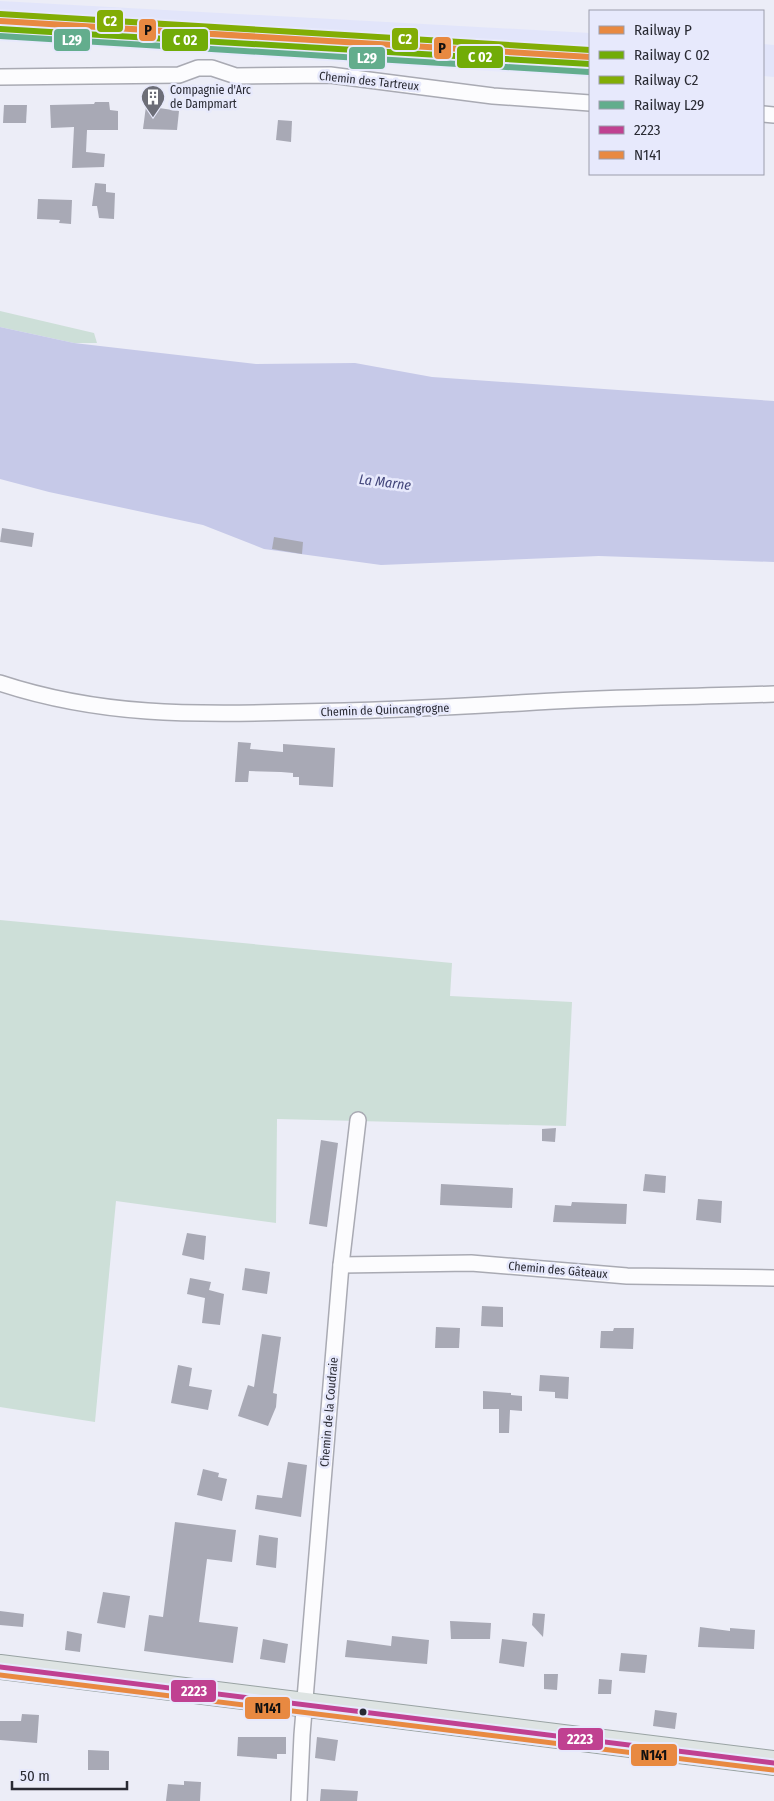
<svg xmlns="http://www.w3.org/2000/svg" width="774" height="1801" viewBox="0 0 774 1801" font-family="'Fira Sans Condensed',sans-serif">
<rect width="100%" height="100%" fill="#ecedf7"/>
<g fill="#e2e5fa">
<polygon points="0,1 590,33 590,66 0,30"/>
<polygon points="763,44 774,45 774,77 763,76"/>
</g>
<g fill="#cddfd8">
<polygon points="0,311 94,333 97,343 74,343 0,327"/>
<polygon points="0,920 452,963 450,996 572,1002 566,1126 277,1119 276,1223 116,1201 95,1422 0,1407"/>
</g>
<polygon fill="#c6c9e8" points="0,327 74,343 256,364 355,363 432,377 774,401 774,562 599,556 381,565 264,549 203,525 49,492 0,479"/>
<g fill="#a8a9b5">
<polygon points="95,102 109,102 110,110 118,111 118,130 87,130 86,152 105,154 104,167 72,168 74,127 51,128 50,105 94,104"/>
<polygon points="4,105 27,105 26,123 3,123"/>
<polygon points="146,106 179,111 177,130 143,129"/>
<polygon points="278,120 292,121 291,142 276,140"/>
<polygon points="95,183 106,184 106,192 115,193 114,219 99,218 97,206 92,206"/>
<polygon points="38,199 72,200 71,224 59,223 60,220 37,219"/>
<polygon points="2,528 34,533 32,547 0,542"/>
<polygon points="274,537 303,542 302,554 272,549"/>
<polygon points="238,742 251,743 250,749 283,752 283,744 335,748 333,787 299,785 299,777 293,777 293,773 281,772 249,771 248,782 235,782"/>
<polygon points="556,1128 555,1142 542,1141 542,1129"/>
<polygon points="321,1140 338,1143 327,1227 309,1224"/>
<polygon points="645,1174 666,1176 665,1193 643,1191"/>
<polygon points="441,1184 513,1188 512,1208 440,1205"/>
<polygon points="698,1199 722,1201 721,1223 696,1220"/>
<polygon points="572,1202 627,1204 626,1224 553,1222 555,1205 571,1206"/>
<polygon points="187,1233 206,1236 204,1260 182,1255"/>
<polygon points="245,1268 270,1272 267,1294 242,1290"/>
<polygon points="190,1278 211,1282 209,1290 224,1294 220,1325 202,1323 205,1298 187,1294"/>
<polygon points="482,1306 503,1307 503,1327 481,1326"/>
<polygon points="436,1327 460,1328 459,1348 435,1348"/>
<polygon points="614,1328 634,1328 633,1349 600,1348 601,1331 613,1331"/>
<polygon points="262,1334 281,1337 273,1393 277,1394 276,1407 268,1426 238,1416 248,1385 254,1387"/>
<polygon points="178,1365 192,1368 189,1386 212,1390 208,1410 171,1403"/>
<polygon points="540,1375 569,1377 568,1399 555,1398 555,1392 539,1391"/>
<polygon points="483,1391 511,1393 511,1395 522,1396 522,1411 510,1410 509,1433 499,1433 499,1409 483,1409"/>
<polygon points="288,1462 307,1465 301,1517 255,1509 257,1495 282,1498"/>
<polygon points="203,1469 219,1473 218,1477 227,1479 222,1501 197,1495"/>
<polygon points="175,1522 236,1530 232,1562 207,1559 199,1622 238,1627 233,1663 144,1651 149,1615 163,1617"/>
<polygon points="259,1535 278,1538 276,1568 256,1565"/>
<polygon points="103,1592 130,1596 125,1628 97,1623"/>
<polygon points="0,1611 24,1614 23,1627 0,1625"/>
<polygon points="533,1613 545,1614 543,1637 532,1625"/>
<polygon points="450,1621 491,1623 490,1639 451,1639"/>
<polygon points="700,1627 730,1631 730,1628 755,1630 754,1649 698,1647"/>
<polygon points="67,1631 82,1634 80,1652 65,1650"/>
<polygon points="392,1636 429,1640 427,1664 345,1657 347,1640 391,1646"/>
<polygon points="263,1639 288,1644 285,1663 260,1659"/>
<polygon points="502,1639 527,1642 524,1667 499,1663"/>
<polygon points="621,1653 647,1655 645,1673 619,1671"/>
<polygon points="544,1674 558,1674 557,1690 544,1689"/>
<polygon points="599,1679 612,1680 611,1694 598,1694"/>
<polygon points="655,1710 677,1713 675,1729 653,1726"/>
<polygon points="22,1714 39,1715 37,1743 0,1740 0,1721 21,1721"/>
<polygon points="238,1737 286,1737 286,1754 277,1754 277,1759 237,1756"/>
<polygon points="317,1737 338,1740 335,1761 315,1758"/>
<polygon points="88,1750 109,1751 109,1770 88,1770"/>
<polygon points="184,1781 201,1782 200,1801 166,1801 168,1784 184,1785"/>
<polygon points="321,1789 358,1791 357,1801 320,1801"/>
</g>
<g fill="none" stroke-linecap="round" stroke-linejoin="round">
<g stroke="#a9aab3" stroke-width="18">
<g id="street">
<polyline points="0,77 179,75 198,68 212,68 236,76 330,75 493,96 590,103"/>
<polyline points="763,114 774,115"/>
<path d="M0,683C100,716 194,715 298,712C377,711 456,707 536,702C615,697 695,697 774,694"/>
<polyline points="341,1265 471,1263 627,1276 774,1278"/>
<polyline points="299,1801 302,1735 341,1265 358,1120"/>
</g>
</g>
<g stroke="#99a3a3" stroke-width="26">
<polyline id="primary" points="0,1667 774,1763"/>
</g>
<use href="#street" stroke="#fcfcfe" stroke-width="15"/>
<use href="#primary" stroke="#dee4e3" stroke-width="24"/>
<g stroke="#e7e9fc" stroke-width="9">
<polyline id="bus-1" points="0,1667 774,1763"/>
</g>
<g stroke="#e7e9fc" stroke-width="9">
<polyline id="bus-2" points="0,1675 773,1770"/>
</g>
<use href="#bus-1" stroke="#c04191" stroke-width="5"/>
<use href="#bus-2" stroke="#e88941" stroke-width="5"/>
<g stroke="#e7e9fc" stroke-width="10">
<polyline id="rail-1" points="0,21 590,57"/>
</g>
<g stroke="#e7e9fc" stroke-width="10">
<polyline id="rail-2" points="0,29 590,64"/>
</g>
<g stroke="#e7e9fc" stroke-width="10">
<polyline id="rail-3" points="0,14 590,50"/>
</g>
<g stroke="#e7e9fc" stroke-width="10">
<polyline id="rail-4" points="0,36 589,72"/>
</g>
<use href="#rail-1" stroke="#e88941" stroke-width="6"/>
<use href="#rail-2" stroke="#71ac07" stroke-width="6"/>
<use href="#rail-3" stroke="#82ad05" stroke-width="6"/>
<use href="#rail-4" stroke="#63ad8d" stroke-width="6"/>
</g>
<defs>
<g id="building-pin" transform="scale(1.25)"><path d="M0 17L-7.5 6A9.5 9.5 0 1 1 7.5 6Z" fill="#6d6e78" stroke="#e7e9fc"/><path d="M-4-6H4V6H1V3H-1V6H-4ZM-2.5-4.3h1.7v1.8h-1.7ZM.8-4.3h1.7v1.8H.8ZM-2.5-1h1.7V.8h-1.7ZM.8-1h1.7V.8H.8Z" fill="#fff"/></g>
</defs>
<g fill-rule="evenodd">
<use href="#building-pin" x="153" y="97"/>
</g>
<circle fill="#292a33" stroke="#e7e9fc" stroke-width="2" cx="363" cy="1712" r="4.5"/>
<g text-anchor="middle" stroke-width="5" stroke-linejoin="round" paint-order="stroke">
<g font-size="12" fill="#292a33" stroke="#e7e9fc">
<text transform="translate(369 81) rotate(6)" y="4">Chemin des Tartreux</text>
<text transform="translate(385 710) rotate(-2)" y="4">Chemin de Quincangrogne</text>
<text transform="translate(558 1270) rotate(5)" y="4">Chemin des Gâteaux</text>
<text transform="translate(329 1412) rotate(-85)" y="4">Chemin de la Coudraie</text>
</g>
<g font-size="12" fill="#292a33" stroke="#e7e9fc" text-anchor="start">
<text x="170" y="94">Compagnie d'Arc<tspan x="170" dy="14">de Dampmart</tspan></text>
</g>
<g font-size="14" font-style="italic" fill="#42457a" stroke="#e7e9fc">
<text transform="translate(385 482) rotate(7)" y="5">La Marne</text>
</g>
</g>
<g stroke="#e7e9fc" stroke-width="2">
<rect x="96" y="9" width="28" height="24" rx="5" fill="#82ad05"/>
<rect x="138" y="18" width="19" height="24" rx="5" fill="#e88941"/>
<rect x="391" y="27" width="28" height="24" rx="5" fill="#82ad05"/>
<rect x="161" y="28" width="48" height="24" rx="5" fill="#71ac07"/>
<rect x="53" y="28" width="38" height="24" rx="5" fill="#63ad8d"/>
<rect x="433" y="36" width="19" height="24" rx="5" fill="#e88941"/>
<rect x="456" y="45" width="48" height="24" rx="5" fill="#71ac07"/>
<rect x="348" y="46" width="38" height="24" rx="5" fill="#63ad8d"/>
<rect x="170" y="1679" width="47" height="24" rx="5" fill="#c04191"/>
<rect x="244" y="1696" width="47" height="24" rx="5" fill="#e88941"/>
<rect x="557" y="1727" width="47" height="24" rx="5" fill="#c04191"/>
<rect x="630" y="1743" width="48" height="24" rx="5" fill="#e88941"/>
</g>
<g font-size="14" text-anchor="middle" font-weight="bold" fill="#fff">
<text x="110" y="26">C2</text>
<text x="405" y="44">C2</text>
<text x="185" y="45">C 02</text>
<text x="72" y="45">L29</text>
<text x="480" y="62">C 02</text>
<text x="367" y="63">L29</text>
<text x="194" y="1696">2223</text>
<text x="580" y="1744">2223</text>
</g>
<g font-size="14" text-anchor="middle" font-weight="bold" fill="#111">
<text x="148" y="35">P</text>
<text x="442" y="53">P</text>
<text x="268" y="1713">N141</text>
<text x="654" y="1760">N141</text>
</g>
<rect x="589" y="10" width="175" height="165" fill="#e7e9fc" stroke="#9b9dac"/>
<rect x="599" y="26" width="25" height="8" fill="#e88941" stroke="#9b9dac"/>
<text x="634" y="35" font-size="15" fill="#292a33">Railway P</text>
<rect x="599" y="51" width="25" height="8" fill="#71ac07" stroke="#9b9dac"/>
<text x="634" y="60" font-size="15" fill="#292a33">Railway C 02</text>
<rect x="599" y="76" width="25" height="8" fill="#82ad05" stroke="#9b9dac"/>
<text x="634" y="85" font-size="15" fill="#292a33">Railway C2</text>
<rect x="599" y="101" width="25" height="8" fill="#63ad8d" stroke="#9b9dac"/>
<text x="634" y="110" font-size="15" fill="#292a33">Railway L29</text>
<rect x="599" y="126" width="25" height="8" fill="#c04191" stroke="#9b9dac"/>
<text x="634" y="135" font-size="15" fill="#292a33">2223</text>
<rect x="599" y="151" width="25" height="8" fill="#e88941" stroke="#9b9dac"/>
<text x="634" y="160" font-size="15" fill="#292a33">N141</text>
<path d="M12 1781v8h115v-8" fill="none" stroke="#292a33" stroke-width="2.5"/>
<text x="20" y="1781" font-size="15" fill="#292a33" stroke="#e7e9fc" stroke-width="4" paint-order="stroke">50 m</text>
</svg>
